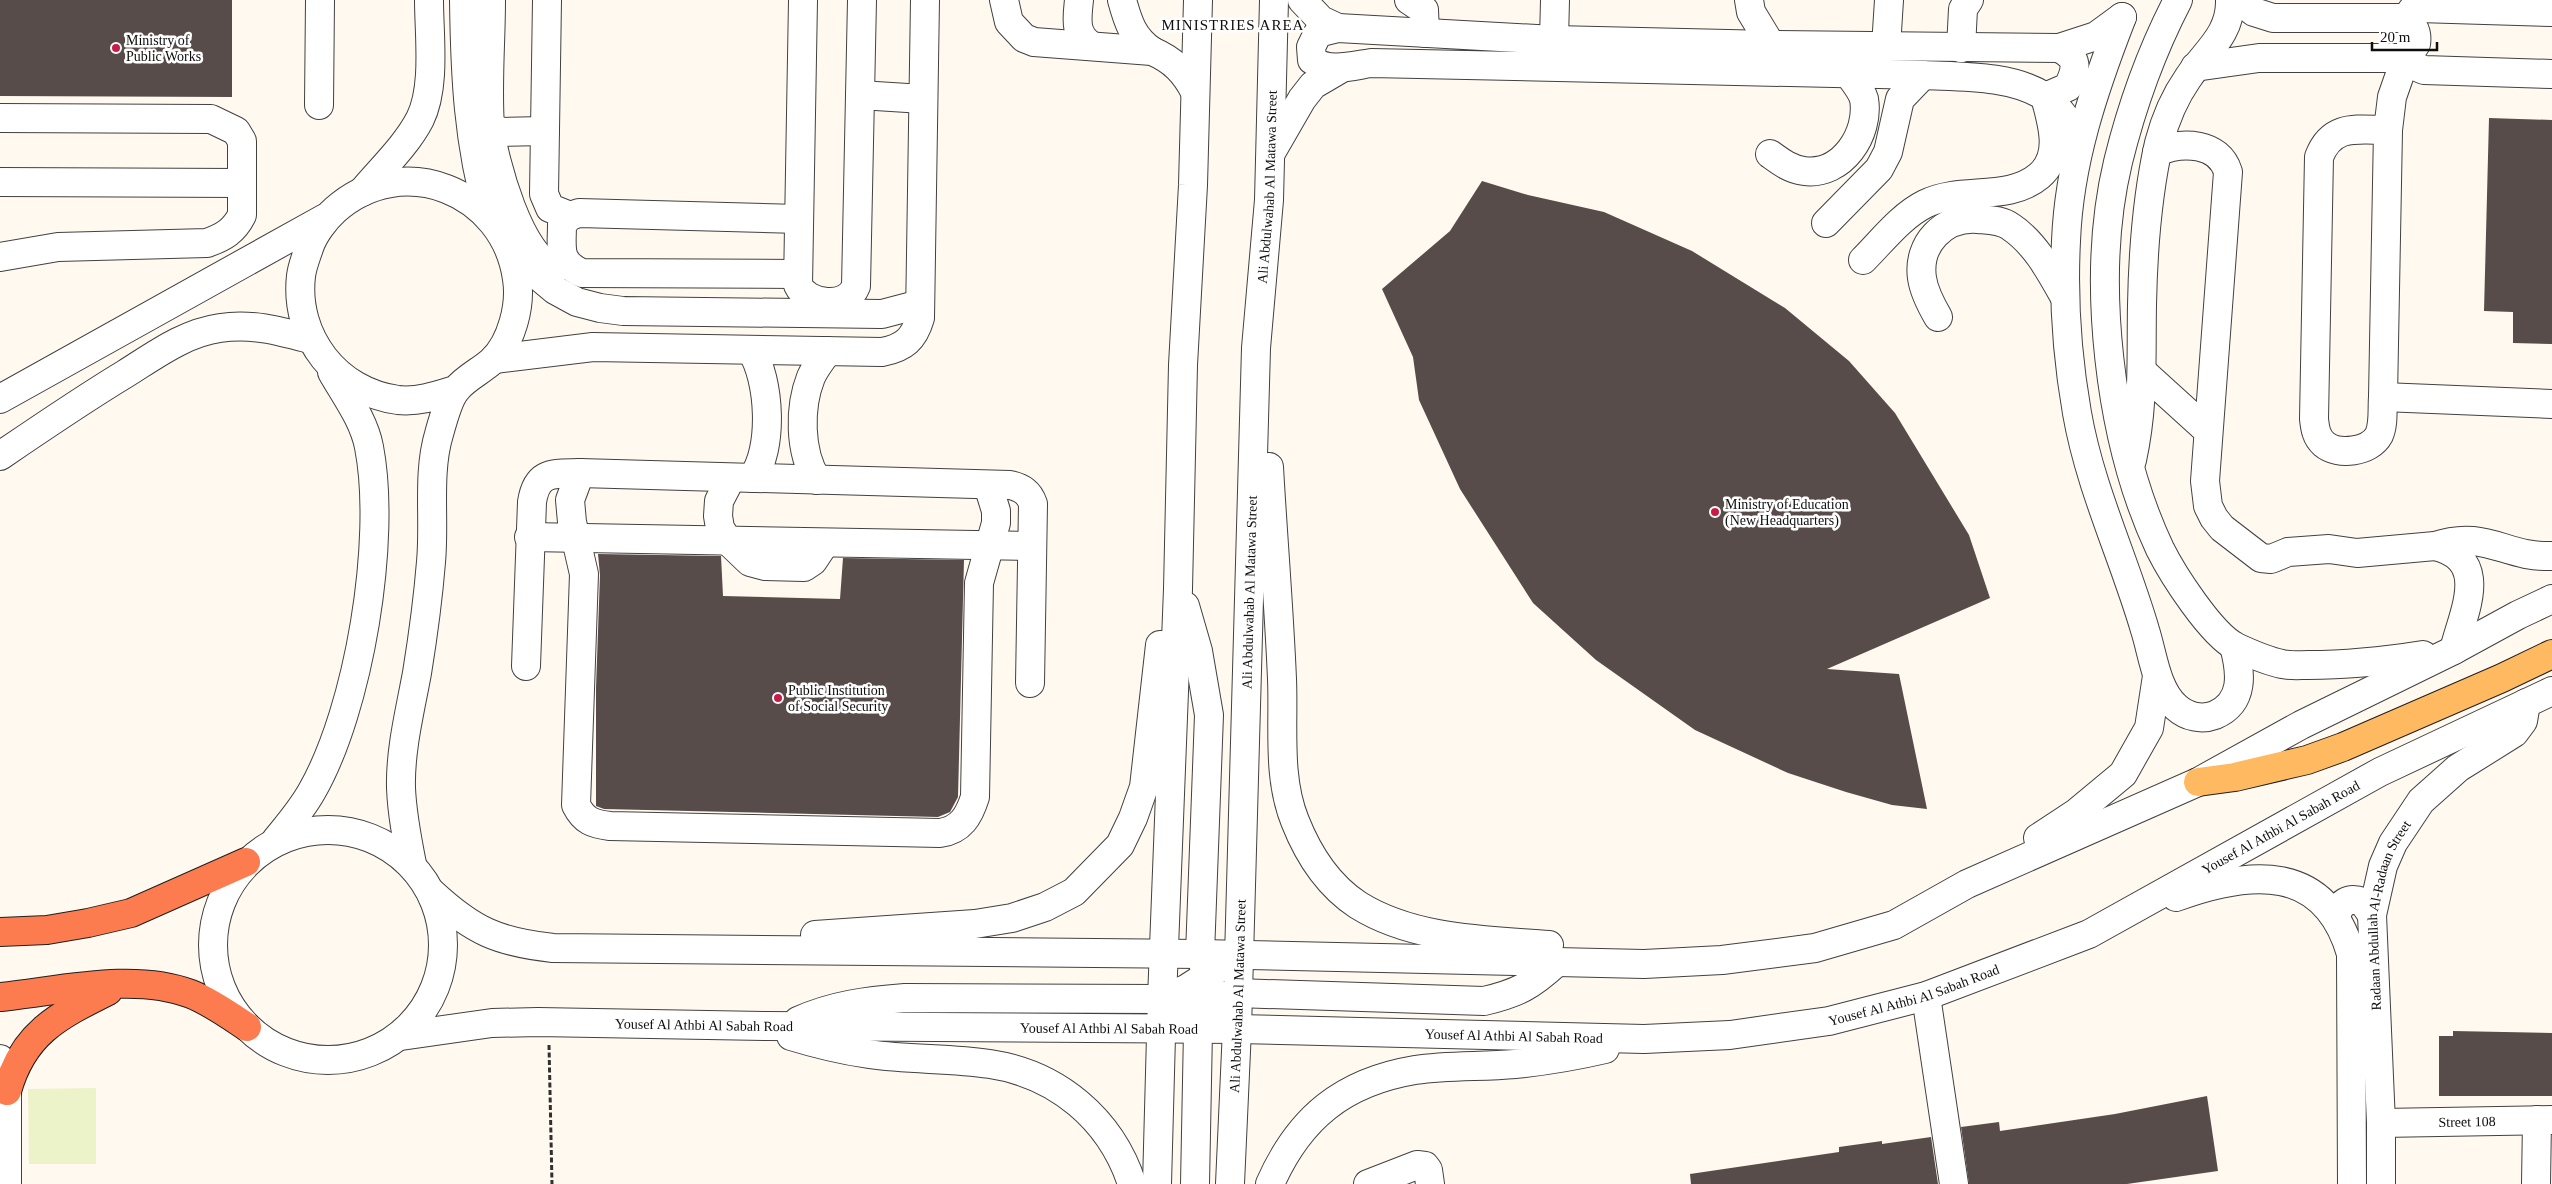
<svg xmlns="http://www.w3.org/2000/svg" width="2552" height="1184" viewBox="0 0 2552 1184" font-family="Georgia,serif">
<rect width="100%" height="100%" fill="#fff9f0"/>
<polygon fill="#edf3c9" points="96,1088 96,1164 29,1164 28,1089"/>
<g fill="#584c4a">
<polygon points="0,0 232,0 232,97 0,96"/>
<polygon points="2489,118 2552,120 2552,344 2513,343 2513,312 2484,311"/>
<polygon points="1482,181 1528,195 1604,212 1692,251 1785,308 1849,361 1895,413 1969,535 1990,598 1827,669 1899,674 1927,809 1892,805 1846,792 1788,773 1695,730 1596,660 1533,603 1460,489 1419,400 1413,357 1382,289 1450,231"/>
<polygon points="598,554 721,556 723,596 840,599 843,558 964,560 958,797 950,812 938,817 604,809 596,806 596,688 600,575"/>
<polygon points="2453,1031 2552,1033 2552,1096 2439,1096 2439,1036 2453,1036"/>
<polygon points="2207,1096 2218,1171 2127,1184 1969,1184 1961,1127 1999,1122 2000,1131 2115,1114"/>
<polygon points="1931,1137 1938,1184 1691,1184 1690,1174 1839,1152 1839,1147 1882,1141 1882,1144"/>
</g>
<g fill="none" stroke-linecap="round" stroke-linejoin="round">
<g stroke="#414141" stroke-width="30">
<g id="minor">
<path d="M464,0C465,76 468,143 489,216"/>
<path d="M491,0C491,42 487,85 490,127C493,159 521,261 556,268"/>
<polyline points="547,0 544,194 550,208 570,216"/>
<path d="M803,0L798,285C807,305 847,310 856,286L862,0"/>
<path d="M1004,0L1009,22L1024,38L1034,42L1152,51C1173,60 1185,72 1195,92"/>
<path d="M1079,0C1077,19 1074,35 1092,46"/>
<path d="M1122,0C1128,22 1133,38 1152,51"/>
<polyline points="1302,0 1321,20 1338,28"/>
<polyline points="1409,0 1424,10 1425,33"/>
<polyline points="1749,0 1751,12 1771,45"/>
<path d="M2178,0C2151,52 2132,105 2118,162C2090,279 2109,441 2160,549C2173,575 2211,634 2236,647C2249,653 2267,661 2282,664C2290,666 2300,665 2308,665C2347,665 2385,661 2423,655"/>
<path d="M2122,17C2094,89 2069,162 2066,241C2063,299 2067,356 2077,413C2090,488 2124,558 2145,630C2153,655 2156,689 2176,707C2187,717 2202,720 2215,715C2245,702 2241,672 2234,646"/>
<polyline points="2405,20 2412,10 2419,8 2552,12"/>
<polyline points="1554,40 1555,0"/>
<polyline points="1886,47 1889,0"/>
<polyline points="1961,48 1963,9 1969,0"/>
<polyline points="2407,56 2412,65 2424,70 2552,74"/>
<path d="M2195,67L2259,58H2401L2407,56L2416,44C2418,31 2413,22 2400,18H2273L2254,12L2239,0"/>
<polyline points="860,95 923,99"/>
<polyline points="319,105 320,0"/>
<path d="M0,118L211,119L236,131L242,141V215C234,231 224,237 207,243L58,247L0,257"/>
<polyline points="490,127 502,132 545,131"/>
<path d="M2388,130C2358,130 2332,123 2319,157L2314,419C2315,428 2316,437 2324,444C2338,456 2370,452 2379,435C2384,424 2382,409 2383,397L2388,130L2392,97L2406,57"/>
<path d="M2080,141C2070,125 2059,106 2044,96C2010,75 1962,77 1923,75L1371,63C1351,66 1328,73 1312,60L1311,47L1318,33L1338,28L1554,40L1771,45L2059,48L2096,36L2122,17"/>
<polyline points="1272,151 1302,99 1313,85 1342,68"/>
<path d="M2157,152C2182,141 2219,142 2228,172L2205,481L2208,506L2214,518L2222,528L2261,558L2271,559L2288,552L2329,549L2357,553L2435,546C2486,529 2505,558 2552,556"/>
<path d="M1770,154C1781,162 1790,169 1804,171C1842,176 1870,134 1864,99C1862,91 1853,80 1848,73"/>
<polyline points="0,182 242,183"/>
<path d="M362,192C381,169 406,146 420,119C436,87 429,35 429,0"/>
<polyline points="1826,223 1879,169 1888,152 1900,99 1923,75"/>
<polyline points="512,254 555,290 577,302 600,308 623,311 882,314 920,304"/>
<path d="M1863,260C1882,241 1901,216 1925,204C1961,186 2008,202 2039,176C2063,156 2052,123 2045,97L2068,87C2077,68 2079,58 2059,48"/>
<path d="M798,274L582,273C557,262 562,248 562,224L570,216L579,213L799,219"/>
<path d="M1938,317C1931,305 1924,292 1922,278C1917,244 1944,216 1978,219C1989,220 2002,220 2011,227C2035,243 2050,271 2064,296"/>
<path d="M751,350C770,379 774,450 752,478"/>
<path d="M494,359L593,347L882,352C904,348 914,339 920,318L925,0"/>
<polyline points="2143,372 2208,431"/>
<polyline points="2383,397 2552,404"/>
<polyline points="0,399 325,218"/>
<path d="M0,456C41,428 82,400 125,374C154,356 184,333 220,328C252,323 280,331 310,339"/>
<path d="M2132,460C2144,405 2141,360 2142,305C2143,251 2147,196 2159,143C2165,120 2174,98 2188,78C2205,52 2231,35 2230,0"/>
<path d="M1269,467C1273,538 1279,608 1282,679C1284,725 1277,777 1295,821C1308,854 1329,886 1358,905C1414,940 1486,940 1549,945"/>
<path d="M580,473L570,500L572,522L584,574L576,805C584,821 593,824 610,826L940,833C961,830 969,816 975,797L979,583L996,523V511L988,485"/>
<polyline points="731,478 719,501 718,516 720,528 728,541 750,562 765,566 804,567 813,561 825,543"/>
<path d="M817,480C799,452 799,407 811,377C815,368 822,359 828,351"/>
<polyline points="529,537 1032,546"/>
<path d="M2435,546C2491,560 2464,610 2454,650"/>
<polyline points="1185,606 1198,651 1209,715 1200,954 1211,988 1237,1029"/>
<path d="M526,666L532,502C537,470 554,474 580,473L1010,485C1022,488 1029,492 1033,504L1030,683"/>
<circle cx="328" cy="945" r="115"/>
<polyline points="2038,838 2076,813 2123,774 2149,728 2157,676"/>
<path d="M276,840C289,824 302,809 312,791C359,709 387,540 369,447C364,420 345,395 332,372"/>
<path d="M412,864C407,839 402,814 401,788C400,750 410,711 417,673C423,636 428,599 431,562C435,520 427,474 439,434C442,423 449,398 456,390C465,378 481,371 492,361C512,342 521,305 517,279C505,191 402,150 335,210C325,219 313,235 309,248C306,257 302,267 301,276C294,337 337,392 398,400C418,402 436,396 455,390"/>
<path d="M432,893C473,931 498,942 553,948L1200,954L1644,964L1722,960L1815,948L1894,925L1967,884L2198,782L2301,725L2452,651L2518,615L2552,599"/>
<path d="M2176,897C2250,870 2325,863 2351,954L2352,1184"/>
<path d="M2336,918C2339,902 2349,897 2363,902L2372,915"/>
<polyline points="815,935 975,924 1012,918 1045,907 1074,892 1120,845 1133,818 1144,787 1160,645"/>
<polyline points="1926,996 1954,1184"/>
<polyline points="1194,1013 1198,1030 1195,1184"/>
<path d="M798,1021C833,1005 867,1001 905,998L1162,999L1186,989L1239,955"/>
<path d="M1162,1029C1186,1012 1208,1000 1237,993L1484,1001C1518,993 1531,986 1557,962"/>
<path id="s1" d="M401,1036L492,1023L538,1022L766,1026L1237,1029L1644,1039L1730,1035L1829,1021L1926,996L2089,934L2380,772L2552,691"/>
<path d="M791,1036C817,1044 842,1050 869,1054C909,1060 950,1058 990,1064C1057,1074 1111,1119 1132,1184"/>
<polyline points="0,1059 7,1080 7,1184"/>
<path id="s2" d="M2381,1123L2552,1120"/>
<polyline points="1157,1184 1162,999 1178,589 1183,365 1193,185 1198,0"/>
<path id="s3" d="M1230,1184L1237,1029L1256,348L1269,200L1274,0"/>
<path d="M1270,1184C1299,1118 1343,1082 1415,1070C1448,1065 1482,1067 1515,1064C1545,1061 1575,1056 1605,1049"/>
<polyline points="1368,1184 1417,1165 1425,1166 1428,1170 1430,1184"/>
<path id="s4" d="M2381,1184V1123L2372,915L2383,866L2393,843L2421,801L2458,768L2514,733L2523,721L2526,703"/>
<polyline points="2536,1184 2537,1120"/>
</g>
</g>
<g stroke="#1f1f1f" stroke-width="30">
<polyline id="major" points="2198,782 2235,777 2307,760 2343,747 2502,678 2552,654"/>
</g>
<g stroke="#1f1f1f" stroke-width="30">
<g id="highway">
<polyline points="0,932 47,930 88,923 131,913 246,862"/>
<path d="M0,997C59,991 134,972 191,994C211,1002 229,1015 247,1027"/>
<path d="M7,1091C23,1033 58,1016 108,991"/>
</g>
</g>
<polyline stroke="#303030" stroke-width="3" stroke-dasharray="5 2.5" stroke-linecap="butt" points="549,1045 552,1184"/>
<use href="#minor" stroke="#fff" stroke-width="28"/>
<use href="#major" stroke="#ffb960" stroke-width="28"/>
<use href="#highway" stroke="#fd7c4f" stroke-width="28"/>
</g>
<g fill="#c81c47" stroke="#fff" stroke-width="2">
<circle cx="116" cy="48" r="5"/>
<circle cx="1715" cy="512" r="5"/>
<circle cx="778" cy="698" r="5"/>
</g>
<g text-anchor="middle" stroke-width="5" stroke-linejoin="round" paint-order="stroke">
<g font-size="14" fill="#0e0e0e" stroke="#fff" text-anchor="start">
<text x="126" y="45">Ministry of<tspan x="126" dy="16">Public Works</tspan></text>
<text x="1725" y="509">Ministry of Education<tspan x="1725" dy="16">(New Headquarters)</tspan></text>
<text x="788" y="695">Public Institution<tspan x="788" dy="16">of Social Security</tspan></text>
</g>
<g font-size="14" fill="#0e0e0e" stroke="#fff">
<text dy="5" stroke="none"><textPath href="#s3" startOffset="998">Ali Abdulwahab Al Matawa Street</textPath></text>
<text dy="5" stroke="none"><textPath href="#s3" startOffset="592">Ali Abdulwahab Al Matawa Street</textPath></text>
<text dy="5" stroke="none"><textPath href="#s1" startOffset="1924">Yousef Al Athbi Al Sabah Road</textPath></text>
<text dy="5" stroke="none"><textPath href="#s4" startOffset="272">Radaan Abdullah Al-Radaan Street</textPath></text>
<text dy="5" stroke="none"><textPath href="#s1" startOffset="1519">Yousef Al Athbi Al Sabah Road</textPath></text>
<text dy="5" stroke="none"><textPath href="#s3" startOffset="188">Ali Abdulwahab Al Matawa Street</textPath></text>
<text dy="5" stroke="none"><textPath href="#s1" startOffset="304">Yousef Al Athbi Al Sabah Road</textPath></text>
<text dy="5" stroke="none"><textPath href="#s1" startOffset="709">Yousef Al Athbi Al Sabah Road</textPath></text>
<text dy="5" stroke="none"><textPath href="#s1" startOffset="1114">Yousef Al Athbi Al Sabah Road</textPath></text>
<text dy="5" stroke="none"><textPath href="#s2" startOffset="86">Street 108</textPath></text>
</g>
<g font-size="15" letter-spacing="1" fill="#0e0e0e" stroke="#fff">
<text x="1233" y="30">MINISTRIES AREA</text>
</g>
</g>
<path d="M2372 42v8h65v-8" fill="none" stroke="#0e0e0e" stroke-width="2.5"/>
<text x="2380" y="42" font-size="15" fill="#0e0e0e" stroke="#ffffff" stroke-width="4" paint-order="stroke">20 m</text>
</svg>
